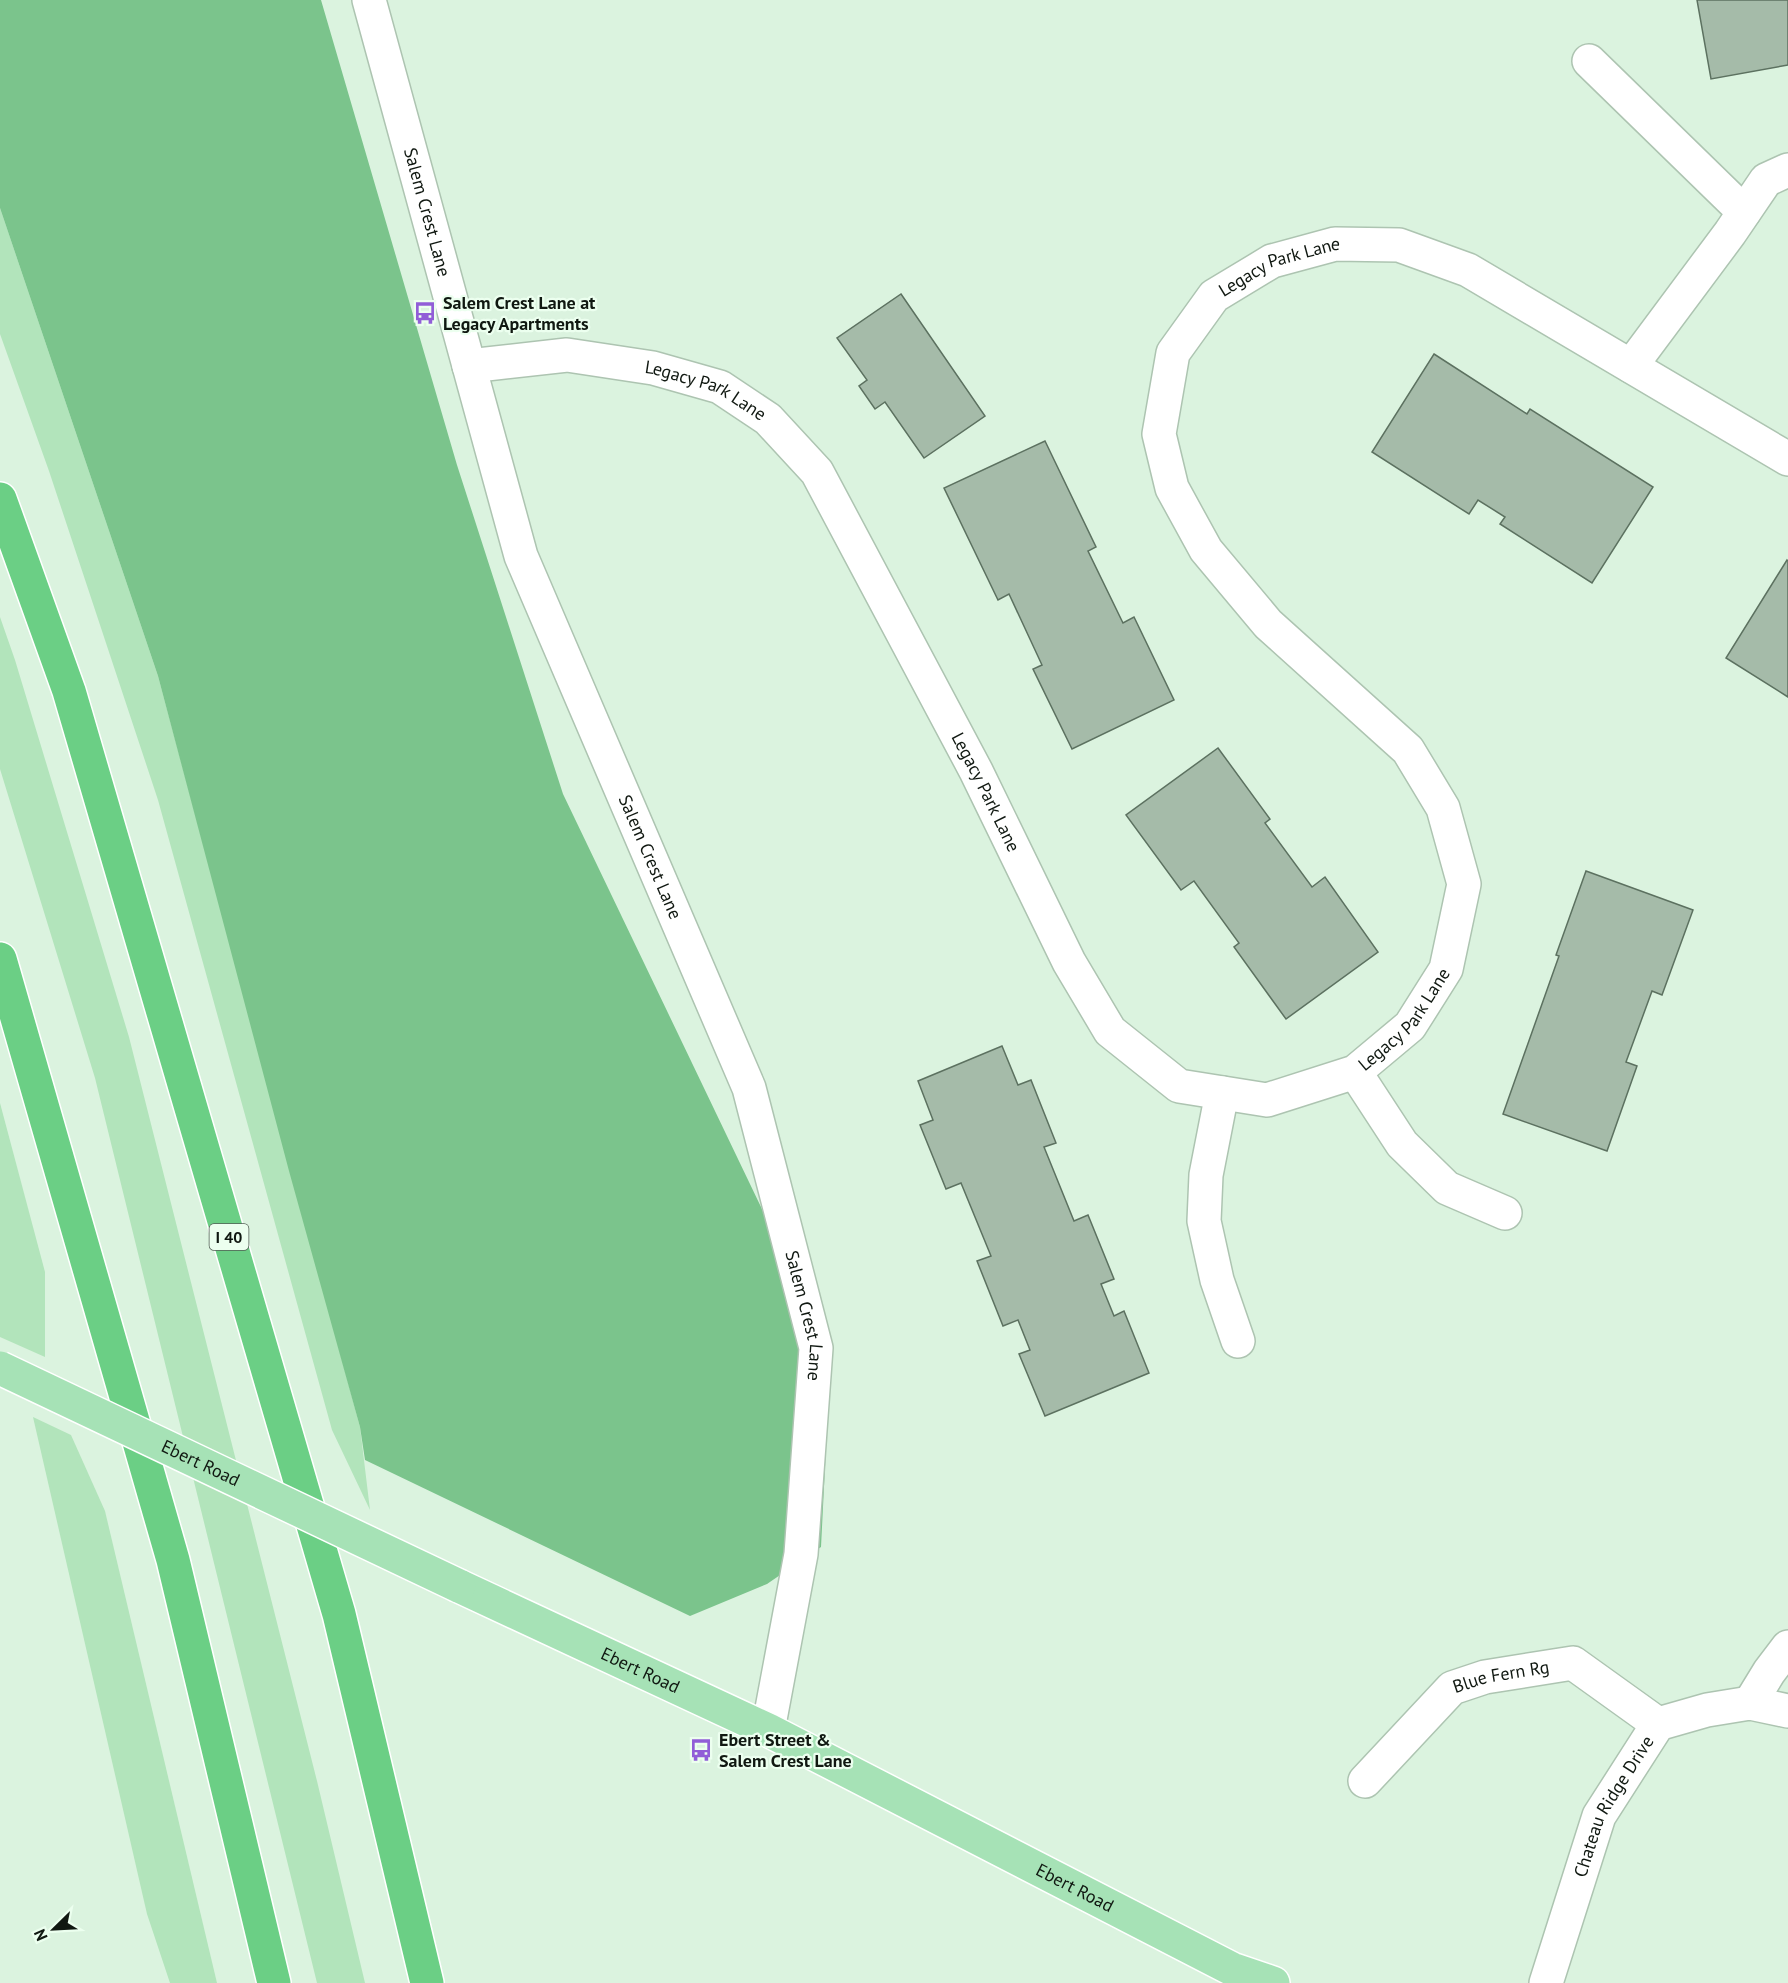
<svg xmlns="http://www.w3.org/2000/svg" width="1788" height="1983" viewBox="0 0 1788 1983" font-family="'PT Sans',sans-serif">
<rect width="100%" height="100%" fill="#dbf3df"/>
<g fill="#b2e4bb">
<polygon points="0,208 158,676 360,1427 370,1510 332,1430 158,800 49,471 0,334"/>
<polygon points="0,617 15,660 129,1037 317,1781 365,1983 317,1983 95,1078 0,769"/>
<polygon points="0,1103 45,1272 45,1357 0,1337"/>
<polygon points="33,1417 71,1435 105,1511 217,1983 170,1983 147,1914"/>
</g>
<polygon fill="#7bc48c" points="0,0 321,0 457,465 563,794 774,1234 827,1427 821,1547 767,1584 690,1616 365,1460 360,1427 289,1171 158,676 0,208"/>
<g fill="#a5bba9" stroke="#5c7160" stroke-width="1.5">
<polygon points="1697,0 1788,0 1788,65 1711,79"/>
<polygon points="901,294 985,416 924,458 885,402 875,409 859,386 867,380 837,338"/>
<polygon points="1434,354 1527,414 1530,409 1653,487 1592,583 1500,524 1505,517 1478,500 1469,514 1372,452"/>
<polygon points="1045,441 1096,547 1088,551 1123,623 1134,617 1174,700 1072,749 1033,669 1042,665 1009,594 998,600 944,488"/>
<polygon points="1787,560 1788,561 1788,697 1726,658"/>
<polygon points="1218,748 1270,819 1265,823 1312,887 1325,877 1378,952 1286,1019 1234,947 1239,943 1194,881 1181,890 1126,815"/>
<polygon points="1586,871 1693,910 1662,995 1652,991 1626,1062 1637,1066 1607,1151 1503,1114 1559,956 1556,955"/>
<polygon points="1002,1046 1018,1085 1031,1080 1056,1143 1044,1147 1074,1221 1088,1215 1114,1279 1101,1284 1114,1316 1124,1311 1149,1373 1045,1416 1019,1354 1030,1350 1018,1320 1003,1326 977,1261 991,1256 961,1183 946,1189 920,1125 933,1120 918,1081"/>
</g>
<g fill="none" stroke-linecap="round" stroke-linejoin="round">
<g stroke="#adc4b1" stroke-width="36">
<g id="minor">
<path id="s1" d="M369,0L521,556L749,1088L816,1348L801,1554L768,1730"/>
<polyline points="1589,61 1744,212"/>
<path id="s2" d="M469,366L567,355L653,368L720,387L768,419L817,472L976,771L1069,962L1110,1031L1179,1086L1267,1100L1355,1072L1410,1026L1446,969L1464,884L1443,808L1408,750L1268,624L1206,550L1172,488L1159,434L1173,353L1214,296L1272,261L1335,244L1399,245L1468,270L1788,459"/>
<polyline points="1631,366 1730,233 1766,180 1788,170"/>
<polyline points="1355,1072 1402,1144 1447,1188 1505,1213"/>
<polyline points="1222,1093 1206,1175 1204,1221 1217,1280 1238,1341"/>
<polyline points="1750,1703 1769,1672 1788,1647"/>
<path id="s3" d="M1365,1781L1452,1688L1485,1677L1573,1663L1658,1724"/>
<path id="s4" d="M1546,1983L1599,1816L1658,1724L1707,1710L1750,1703L1788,1711"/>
</g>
</g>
<g stroke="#fff" stroke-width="36">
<g id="major">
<path id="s5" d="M459,1586L768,1730L1232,1969L1273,1983"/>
</g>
</g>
<g stroke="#fff" stroke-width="36">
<g id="highway">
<polyline points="0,499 69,691 339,1614 427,1983"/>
<polyline points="0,959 173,1560 274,1983"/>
</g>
</g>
<use href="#minor" stroke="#fff" stroke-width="33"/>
<use href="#major" stroke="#a6e2b6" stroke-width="33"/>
<use href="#highway" stroke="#6bcf85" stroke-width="33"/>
<g stroke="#fff" stroke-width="36" stroke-linecap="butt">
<g id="major-bridge">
<path id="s6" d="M0,1368L459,1586"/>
</g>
</g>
<use href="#major-bridge" stroke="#a6e2b6" stroke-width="33"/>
</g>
<defs>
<g id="bus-bare" transform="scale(1.8)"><path d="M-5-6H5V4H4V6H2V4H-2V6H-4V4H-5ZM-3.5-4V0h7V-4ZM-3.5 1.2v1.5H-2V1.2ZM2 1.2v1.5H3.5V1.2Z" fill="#915ed7" stroke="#ecffef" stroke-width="2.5" paint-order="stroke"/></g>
</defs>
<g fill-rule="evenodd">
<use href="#bus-bare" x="425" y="313"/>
<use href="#bus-bare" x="701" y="1750"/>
</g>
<g text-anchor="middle" stroke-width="4.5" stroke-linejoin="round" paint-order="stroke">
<rect fill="#ecffef" stroke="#525d54" stroke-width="1.5" x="209.5" y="1224" width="39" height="26" rx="4.5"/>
<g font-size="16" font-weight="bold" fill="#101811">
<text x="229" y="1243">I 40</text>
</g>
<g font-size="18" fill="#101811" stroke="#ecffef">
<text dy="6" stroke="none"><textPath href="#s1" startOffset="220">Salem Crest Lane</textPath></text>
<text dy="6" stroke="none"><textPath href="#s2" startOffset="2295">Legacy Park Lane</textPath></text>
<text dy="6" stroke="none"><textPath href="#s2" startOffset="243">Legacy Park Lane</textPath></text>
<text dy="6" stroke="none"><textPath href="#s2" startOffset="747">Legacy Park Lane</textPath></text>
<text dy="6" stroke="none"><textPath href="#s1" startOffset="904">Salem Crest Lane</textPath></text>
<text dy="6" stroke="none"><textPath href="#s2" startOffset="1359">Legacy Park Lane</textPath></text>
<text dy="6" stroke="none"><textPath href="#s1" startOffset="1390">Salem Crest Lane</textPath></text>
<text dy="6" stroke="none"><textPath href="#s6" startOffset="222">Ebert Road</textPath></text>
<text dy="6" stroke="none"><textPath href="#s5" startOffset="200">Ebert Road</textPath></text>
<text dy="6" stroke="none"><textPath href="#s3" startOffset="178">Blue Fern Rg</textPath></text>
<text dy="6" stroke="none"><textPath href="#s4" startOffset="190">Chateau Ridge Drive</textPath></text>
<text dy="6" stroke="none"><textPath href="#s5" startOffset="686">Ebert Road</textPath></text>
</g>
<g font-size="18" font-weight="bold" fill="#101811" stroke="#ecffef" text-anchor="start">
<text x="443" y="309">Salem Crest Lane at<tspan x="443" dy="21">Legacy Apartments</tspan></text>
<text x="719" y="1746">Ebert Street &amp;<tspan x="719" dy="21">Salem Crest Lane</tspan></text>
</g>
</g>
<g transform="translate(54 1929) rotate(246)" stroke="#ecffef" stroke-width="4.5" paint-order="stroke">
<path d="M0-4.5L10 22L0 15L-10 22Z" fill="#101811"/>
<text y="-9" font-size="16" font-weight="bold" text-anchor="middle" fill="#101811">N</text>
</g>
</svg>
